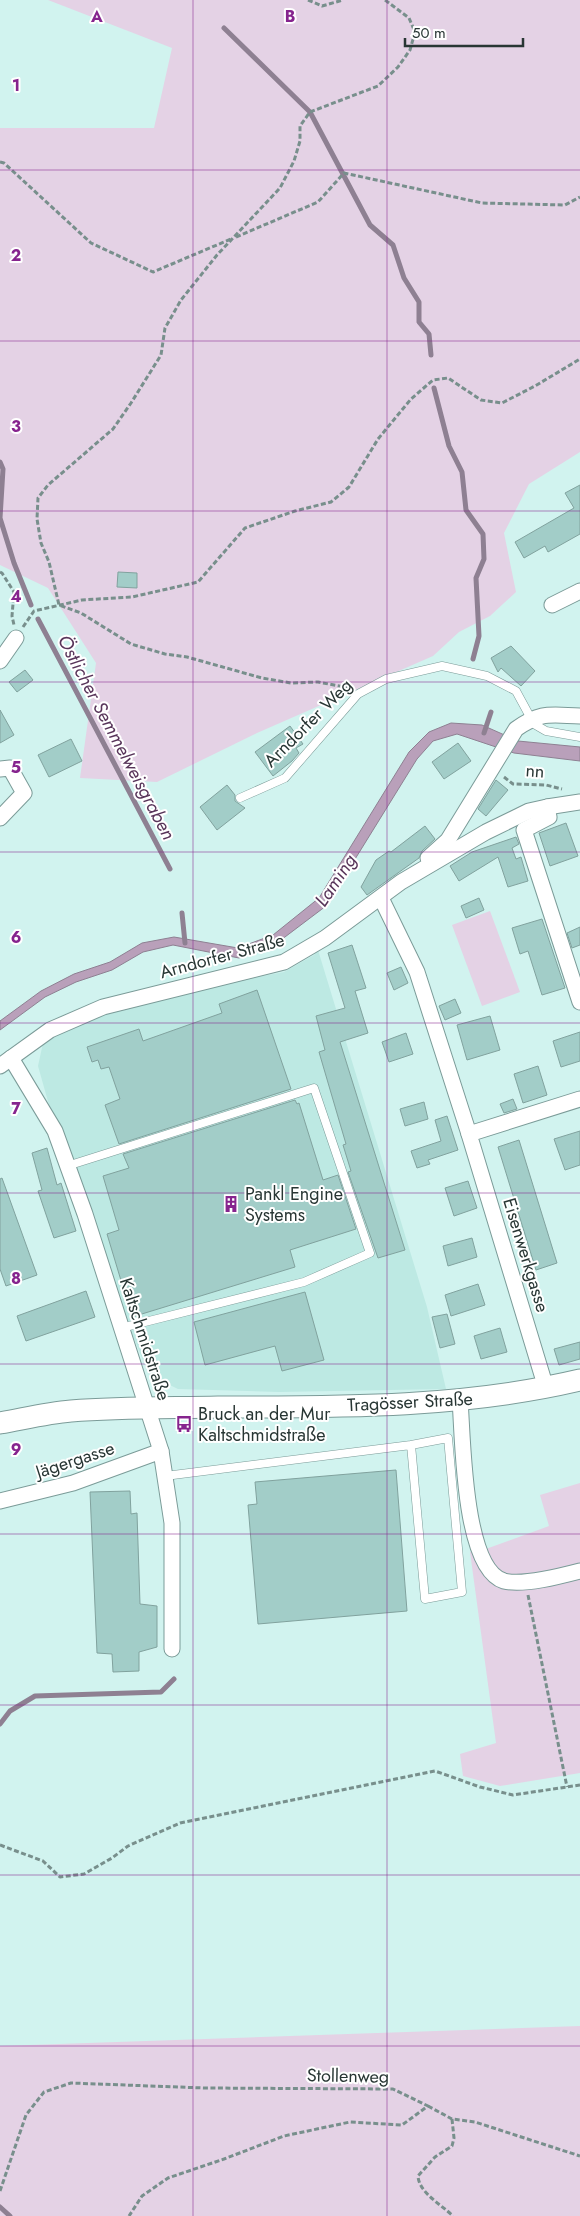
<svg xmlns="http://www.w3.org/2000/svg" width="580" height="2216" viewBox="0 0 580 2216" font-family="Jost,sans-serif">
<rect width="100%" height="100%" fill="#d1f3ef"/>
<polygon fill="#bde9e3" points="318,950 427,1307 446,1389 279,1392 178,1389 149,1375 126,1319 66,1138 49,1105 38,1066 43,1043 97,1015 220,984 284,972 314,955"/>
<g fill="#e4d2e5">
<polygon points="48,0 580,0 580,452 529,484 504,533 516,592 490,616 459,632 433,656 257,733 157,782 80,778 96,663 48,588 0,565 0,128 154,128 172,48"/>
<polygon points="490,911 520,992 482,1006 452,925"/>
<polygon points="580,1483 580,1773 500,1786 463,1776 460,1754 496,1743 470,1552 483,1550 549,1526 540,1495"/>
<polygon points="580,2026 580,2216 0,2216 0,2046"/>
</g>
<polygon fill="#b9a0ba" stroke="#8e8092" points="451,723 482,725 518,741 580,747 580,761 514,753 457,734 433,741 417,759 326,906 277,943 239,958 173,945 143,952 112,970 76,982 45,997 0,1030 0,1021 41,991 74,974 110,962 142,943 174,937 238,948 273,935 319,898 409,752 429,732"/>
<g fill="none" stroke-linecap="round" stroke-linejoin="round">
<g stroke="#8e8092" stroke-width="5">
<polyline points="224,28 310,112 370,225 393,245 404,278 419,302 419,322 429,334 431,355"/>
<polyline points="434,388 449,446 462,472 466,510 483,534 484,559 476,578 479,636 473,659"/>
<polyline points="0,462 3,469 0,518 14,563 31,605"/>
<polyline points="38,619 170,869"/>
<polyline points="484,733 491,712"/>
<polyline points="182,913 185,943"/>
<polyline points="0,1724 10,1711 35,1696 161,1692 174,1679"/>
<polyline points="0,2207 10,2216"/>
</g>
</g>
<g fill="#a2cdc8" stroke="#81a29e">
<polygon points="580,485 580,534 548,552 545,546 524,558 515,542 574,508 565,493"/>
<polygon points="118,572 137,573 137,588 117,587"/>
<polygon points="511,646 535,671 521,686 501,668 498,672 491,658"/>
<polygon points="25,670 33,680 17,692 9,682"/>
<polygon points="0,710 14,735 0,743"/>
<polygon points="290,726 303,744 296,748 299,753 292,761 273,776 255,752"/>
<polygon points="71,739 82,761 49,777 38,755"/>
<polygon points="458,743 471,761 444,779 432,762"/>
<polygon points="496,780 508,790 486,816 478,809"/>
<polygon points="227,785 235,795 235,801 245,808 217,830 200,807"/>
<polygon points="566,823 578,856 550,866 539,833"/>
<polygon points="425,826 435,839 422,851 419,858 367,895 361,887 376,860 389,851 391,852"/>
<polygon points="516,837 519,844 512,848 516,859 521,857 528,881 508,887 498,857 459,881 450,866 472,852"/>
<polygon points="479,898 484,910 466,918 461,906"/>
<polygon points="542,919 565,988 542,995 528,951 520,954 512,928"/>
<polygon points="580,927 580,945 572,948 567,933"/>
<polygon points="352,945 366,988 355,991 368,1033 340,1042 405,1250 378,1258 348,1172 351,1171 343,1145 346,1144 319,1052 325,1050 316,1016 345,1008 328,953"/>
<polygon points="401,967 408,983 394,990 387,973"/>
<polygon points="257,990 291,1089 119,1144 105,1105 120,1099 109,1067 101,1069 98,1060 92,1062 87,1047 139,1029 143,1041 222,1013 219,1004"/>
<polygon points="455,999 461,1013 445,1020 439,1006"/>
<polygon points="490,1016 500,1050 467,1060 457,1025"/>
<polygon points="580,1032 580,1061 561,1067 553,1041"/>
<polygon points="406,1033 413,1054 389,1062 382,1042"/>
<polygon points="538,1066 547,1095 523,1103 514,1074"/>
<polygon points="513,1099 517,1109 504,1113 500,1104"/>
<polygon points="295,1100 297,1104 299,1103 323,1180 338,1175 356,1229 290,1250 295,1267 132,1317 107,1234 119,1230 103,1176 129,1168 123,1154"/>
<polygon points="424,1102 428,1119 405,1126 400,1109"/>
<polygon points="447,1116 458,1150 428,1160 430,1164 417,1168 411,1151 441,1141 435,1120"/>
<polygon points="580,1131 580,1165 565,1170 554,1139"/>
<polygon points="519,1140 557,1263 536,1270 498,1147"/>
<polygon points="47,1148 57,1185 61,1183 76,1231 54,1238 38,1191 42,1190 32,1153"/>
<polygon points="2,1178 37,1275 6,1286 0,1269 0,1179"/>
<polygon points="468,1181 477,1208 454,1216 445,1188"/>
<polygon points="472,1238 477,1257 448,1266 443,1246"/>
<polygon points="478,1284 485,1305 451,1316 445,1295"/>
<polygon points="86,1291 95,1317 26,1341 17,1316"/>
<polygon points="305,1292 324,1360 282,1371 275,1346 205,1365 194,1322"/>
<polygon points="447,1314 455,1344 440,1348 432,1317"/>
<polygon points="500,1328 507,1352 481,1359 474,1336"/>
<polygon points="580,1342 580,1359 559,1365 554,1349"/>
<polygon points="396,1470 407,1611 258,1624 248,1505 257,1504 255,1482"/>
<polygon points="130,1491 131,1514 137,1513 140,1604 157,1606 157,1647 139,1652 139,1671 113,1672 112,1654 97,1653 90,1492"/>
</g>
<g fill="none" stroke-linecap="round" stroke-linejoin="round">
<g stroke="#7b9b98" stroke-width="9">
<g id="service">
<polyline points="240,798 285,778 358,694 386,679 442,666 487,676 516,691 534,724 546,731 580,737"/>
<polyline points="67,1166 314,1088 370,1253 304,1282 121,1328"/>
<polyline points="165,1476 411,1445 425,1599 462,1592 448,1438 411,1445"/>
</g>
</g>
<g stroke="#7b9b98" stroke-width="17">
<g id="minor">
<polyline points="552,605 580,591"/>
<polyline points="0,661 16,638"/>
<polyline points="0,769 10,768 24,793 0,818"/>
<polyline points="547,807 549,817 524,830 580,1002"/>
<path d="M428,858L448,840L516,729C541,711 550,715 580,716"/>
<polyline points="381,898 417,972 469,1134"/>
<polyline points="11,1058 55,1131 85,1214 161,1451 172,1523 172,1649"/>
<polyline points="0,1066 50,1030 103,1007 284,962 325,938 401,882 486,832 529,811 547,807 580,802"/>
<polyline points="546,1388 469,1134 580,1099"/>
<path d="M460,1400C463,1437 463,1569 504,1581C523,1586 561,1576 580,1571"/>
<polyline points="0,1501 73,1483 161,1451"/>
</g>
</g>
<g stroke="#7b9b98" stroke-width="23">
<path id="secondary" d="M0,1423C23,1419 47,1413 71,1411C120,1407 169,1408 218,1407C339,1407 462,1408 580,1380"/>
</g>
<g stroke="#788f8c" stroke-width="3" stroke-dasharray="5 2.5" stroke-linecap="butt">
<polyline points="308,0 322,6 343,0"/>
<polyline points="0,162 4,163 91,243 153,272 231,239"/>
<polyline points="236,237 318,202 344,173 482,203 565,205 580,197"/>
<polyline points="0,572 2,573 14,592 12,616 14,625"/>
<polyline points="23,627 34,611 82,600 132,597 198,582 245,528 295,511 331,502 349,487 378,439 411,399 433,380 448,378 481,400 502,403 535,386 580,359"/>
<polyline points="350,688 318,682 291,683 262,678 187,657 165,654 131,644 81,613 59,605 49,562 41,543 37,519 38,498 48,485 113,429 131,403 161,355 165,328 181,300 217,255 280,188 294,161 300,141 300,126 310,112 378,86 398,67 410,50 415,32 409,18 385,0"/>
<polyline points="504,777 513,784 546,785 562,789"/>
<polyline points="528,1595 567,1787"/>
<polyline points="0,1845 43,1861 60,1877 84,1874 112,1858 128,1846 180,1823 435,1771 480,1787 513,1795 580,1785"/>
<polyline points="428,2106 452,2119 475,2122 580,2156"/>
<path d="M452,2119L454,2138L452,2146L435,2157L418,2176C419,2193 442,2205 453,2216"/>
<polyline points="0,2191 26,2115 44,2092 71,2083 204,2088 393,2089 428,2106 402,2125 350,2122 284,2136 224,2159 168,2178 142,2196 129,2216"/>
</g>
<use href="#service" stroke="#fff" stroke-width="8"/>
<use href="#minor" stroke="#fff" stroke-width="15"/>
<use href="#secondary" stroke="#fff" stroke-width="21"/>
</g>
<path fill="none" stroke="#86248e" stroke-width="1" stroke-opacity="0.55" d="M193,0V2216M387,0V2216M0,170H580M0,341H580M0,511H580M0,682H580M0,852H580M0,1023H580M0,1193H580M0,1364H580M0,1534H580M0,1705H580M0,1875H580M0,2046H580"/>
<defs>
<g id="building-bare" transform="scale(1.35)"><path d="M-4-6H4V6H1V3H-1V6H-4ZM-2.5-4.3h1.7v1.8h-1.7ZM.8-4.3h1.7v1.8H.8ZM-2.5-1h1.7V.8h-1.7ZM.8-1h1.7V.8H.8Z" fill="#86248e" stroke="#fff" stroke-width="2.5" paint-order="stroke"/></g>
<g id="bus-bare" transform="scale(1.35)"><path d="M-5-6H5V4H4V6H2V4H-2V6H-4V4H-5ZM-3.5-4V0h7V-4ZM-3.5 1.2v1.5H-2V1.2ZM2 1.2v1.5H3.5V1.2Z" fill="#86248e" stroke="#fff" stroke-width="2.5" paint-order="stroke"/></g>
</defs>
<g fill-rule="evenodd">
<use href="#building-bare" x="231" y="1204"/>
<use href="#bus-bare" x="184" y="1424"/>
</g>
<g text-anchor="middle" stroke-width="4" stroke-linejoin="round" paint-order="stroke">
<g font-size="18" fill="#283634" stroke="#fff">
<text transform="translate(308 723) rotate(-45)" y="6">Arndorfer Weg</text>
<text transform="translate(535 771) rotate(4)" y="6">nn</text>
<text transform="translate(222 956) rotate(-15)" y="6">Arndorfer Straße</text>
<text transform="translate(526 1255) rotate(73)" y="6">Eisenwerkgasse</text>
<text transform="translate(145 1339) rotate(72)" y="6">Kaltschmidstraße</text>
<text transform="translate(410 1402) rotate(-3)" y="6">Tragösser Straße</text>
<text transform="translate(75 1460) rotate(-18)" y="6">Jägergasse</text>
<text transform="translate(348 2076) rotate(1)" y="6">Stollenweg</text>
</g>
<g font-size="18" fill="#283634" stroke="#fff" text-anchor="start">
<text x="245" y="1200">Pankl Engine<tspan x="245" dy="21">Systems</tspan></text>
<text x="198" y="1420">Bruck an der Mur<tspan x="198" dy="21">Kaltschmidstraße</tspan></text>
</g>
<g font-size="19" font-style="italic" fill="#58355a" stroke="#fff">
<text transform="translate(117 737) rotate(62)" y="7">Östlicher Semmelweisgraben</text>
<text transform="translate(335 880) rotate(-56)" y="7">Laming</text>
</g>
</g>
<g font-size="16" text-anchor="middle" font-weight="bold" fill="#86248e" stroke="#fff" stroke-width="4" stroke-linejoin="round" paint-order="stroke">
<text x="97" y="22">A</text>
<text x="290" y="22">B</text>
<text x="16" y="91">1</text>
<text x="16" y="261">2</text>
<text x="16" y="432">3</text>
<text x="16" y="602">4</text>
<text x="16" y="773">5</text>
<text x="16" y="943">6</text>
<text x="16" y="1114">7</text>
<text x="16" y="1284">8</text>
<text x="16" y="1455">9</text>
</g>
<path d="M405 38v8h118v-8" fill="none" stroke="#283634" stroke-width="2.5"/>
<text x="412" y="38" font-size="15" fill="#283634" stroke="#ffffff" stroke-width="4" paint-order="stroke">50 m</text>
</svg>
